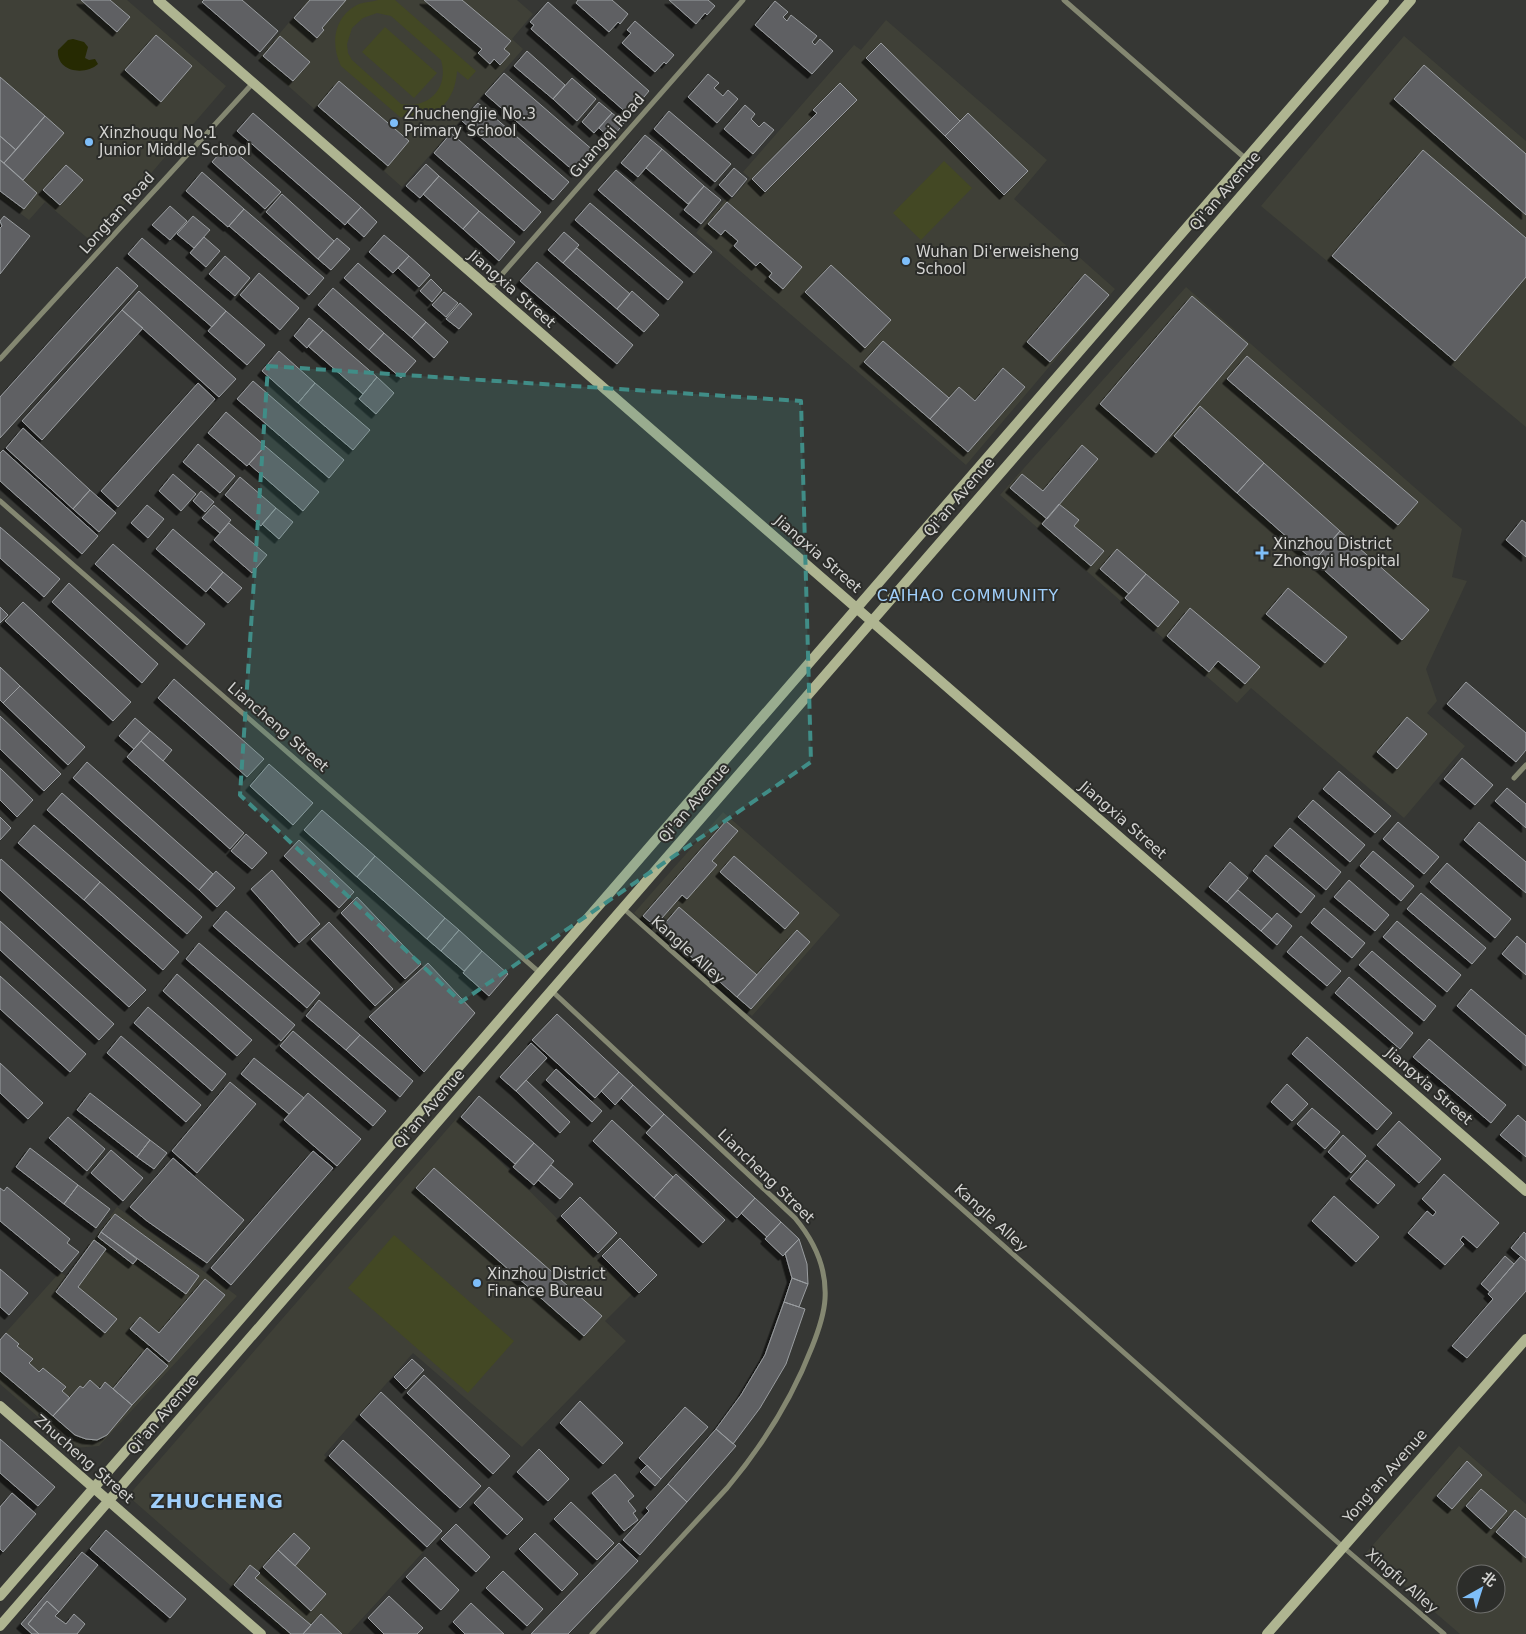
<svg xmlns="http://www.w3.org/2000/svg" width="1526" height="1634" font-family="'DejaVu Sans','Noto Sans SC',sans-serif">
  <style>
    .built { fill: #3f4037; fill-rule: evenodd }
    .green { fill: #434824; fill-rule: evenodd }
    .water { fill: #262a02 }
    .building { fill: #5f6164; stroke: #9a9da0; filter: url(#shadow) }
    .lines { fill: none; stroke-linecap: round; stroke-linejoin: round }
    .street { stroke: #848771; stroke-width: 5 }
    .secondary { stroke: #afb591; stroke-width: 10 }
    .marked { fill: #408d87; fill-opacity: 0.2; stroke: #408d87; stroke-width: 4; stroke-dasharray: 10 6; stroke-linejoin: round }
    .poi-dot { fill: #7ebef9; stroke: #2c2d2a; stroke-width: 2 }
    .labels { text-anchor: middle; dominant-baseline: central; stroke-width: 4; stroke-linejoin: round; paint-order: stroke }
    .poi-label { font-size: 15px; fill: #d3d3d1; stroke: #2c2d2a; text-anchor: start }
    .street-label { font-size: 15px; fill: #d3d3d1; stroke: #2c2d2a }
    .neighbourhood-label { font-size: 16px; letter-spacing: 1px; fill: #a0cffb; stroke: #2c2d2a }
    .district-label { font-size: 20px; font-weight: bold; letter-spacing: 1px; fill: #a0cffb; stroke: #2c2d2a }
  </style>
  <defs>
    <filter id="shadow"><feDropShadow dx="-4.5" dy="4.5" stdDeviation="0" flood-color="#0009"/></filter>
  </defs>
  <rect width="100%" height="100%" fill="#363734"/>
  <path class="built" d="M0,0H127L226,86L92,242L45,202L29,220L0,198Z
    M308,0H517L533,14L512,39L523,49L402,187L258,59Z
    M886,20L1047,160L1014,199L1115,289L966,465L696,233L728,196L732,199L750,178L743,172L854,45L861,50Z
    M1404,36L1526,141V427L1261,206Z
    M1186,287L1462,529L1452,577L1467,581L1426,669L1437,701L1427,713L1465,746L1404,818L1251,688L1237,703L1000,495Z
    M723,812L840,915L752,1016L634,913Z
    M457,1118L632,1294L605,1321L626,1341L522,1447L413,1353L324,1455L424,1551L348,1634H286L128,1496Z
    M117,1207L237,1296L99,1446L74,1448L0,1384V1339L60,1272L66,1276Z
    M1459,1446L1526,1504V1634H1460L1366,1553ZM1466,1574H1496V1604H1466Z"/>
  <path class="green" d="M378,0H395L476,71L468,80L457,71C455,104 433,122 400,117L341,66C330,43 334,16 359,4C365,2 372,2 378,0ZM377,13L391,16L441,60C449,87 430,109 401,104L352,60L348,53L347,44L352,28L363,18Z
    M385,27L437,73L414,98L362,52Z
    M944,161L972,188L921,240L893,213Z
    M394,1235L514,1341L468,1393L348,1288Z"/>
  <path class="water" d="M73,39L84,42L88,47L85,58L89,60L95,59L98,64C85,76 56,72 58,50L68,40Z"/>
  <path class="building" d="M81,0H110L130,17L117,32Z
    M204,0H242L278,31L260,52L202,2Z
    M310,0H346L322,28L324,30L317,38L294,18Z
    M424,0H462L511,41L504,49L510,54L500,65L494,59L490,64L478,53L482,49Z
    M578,0H612L628,14L620,24L618,22L609,32L576,3Z
    M669,0H708L715,6L707,15L705,13L696,24Z
    M775,1L788,12L783,17L787,21L791,15L817,36L812,42L815,45L820,39L833,51L812,74L755,25Z
    M548,2L649,91L629,115L531,29L534,25L530,22Z
    M635,21L674,55L666,64L664,62L655,72L622,43L631,33L627,30Z
    M156,35L192,66L161,102L125,70Z
    M280,36L310,62L293,81L263,56Z
    M881,43L960,121L945,136L866,58Z
    M527,51L565,85L553,99L514,66Z
    M1424,65L1526,154V215L1394,99Z
    M504,73L595,152L576,173L485,94Z
    M708,74L719,83L714,88L723,96L728,90L738,99L717,123L688,97Z
    M0,77L45,116L16,150L0,136Z
    M572,78L596,99L577,121L553,99Z
    M339,81L409,141L388,166L318,106Z
    M840,83L857,100L765,192L752,179L817,113L813,110Z
    M599,102L612,113L594,133L582,122Z
    M478,103L569,182L553,200L462,121Z
    M745,105L755,114L751,119L759,127L764,122L774,130L753,154L724,129Z
    M669,111L731,164L715,182L654,129Z
    M253,113L361,207L345,225L237,131Z
    M612,113L624,123L611,139L599,128Z
    M968,113L1028,171L1004,195L945,136Z
    M45,116L64,133L23,180L4,163Z
    M451,133L541,212L524,231L434,153Z
    M645,135L662,149L638,177L621,163Z
    M0,136L16,150L4,163L0,160Z
    M227,145L281,192L265,209L212,162Z
    M662,149L704,186L688,204L646,168Z
    M1423,150L1526,238V277L1455,361L1332,256Z
    M0,160L37,193L24,209L0,191Z
    M426,164L439,176L420,198L406,186Z
    M66,165L83,180L60,205L43,190Z
    M734,168L747,179L732,197L719,185Z
    M616,170L712,252L694,273L598,190Z
    M202,172L244,209L228,227L186,191Z
    M439,176L479,211L463,229L423,194Z
    M704,186L721,200L701,224L684,210Z
    M282,194L334,241L318,259L266,212Z
    M727,202L802,267L783,289L769,277L772,273L760,262L756,266L734,246L738,241L725,230L721,235L708,224Z
    M590,203L683,282L668,300L575,220Z
    M170,206L187,221L170,240L152,225Z
    M361,207L377,222L364,237L347,222Z
    M244,209L324,278L309,295L229,226Z
    M479,211L515,242L499,261L463,229Z
    M4,216L30,236L0,274V228L2,226L0,221Z
    M193,216L210,230L194,248L177,234Z
    M564,232L579,245L563,263L548,250Z
    M384,235L409,256L393,273L369,252Z
    M204,237L220,251L206,267L190,253Z
    M142,238L226,311L212,327L128,254Z
    M337,238L350,249L331,270L318,259Z
    M577,248L630,294L617,309L563,263Z
    M225,256L250,278L235,296L209,274Z
    M409,256L430,275L419,287L398,268Z
    M537,262L633,345L617,364L520,281Z
    M358,263L426,322L412,338L344,278Z
    M831,265L891,320L865,348L805,292Z
    M117,267L138,286L0,438V397Z
    M259,273L299,308L280,330L240,295Z
    M1085,274L1109,295L1050,362L1027,342Z
    M431,279L442,290L432,302L420,291Z
    M333,288L384,333L369,350L318,305Z
    M139,291L236,379L219,397L122,310Z
    M632,291L659,315L644,332L617,309Z
    M444,292L458,303L446,317L432,305Z
    M1192,296L1248,344L1156,453L1100,404Z
    M460,303L472,314L459,329L446,319Z
    M122,310L143,328L42,440L22,421Z
    M226,311L265,345L247,365L208,331Z
    M309,318L323,330L307,348L294,336Z
    M426,322L448,342L434,358L412,338Z
    M323,330L377,377L363,394L308,346Z
    M384,333L416,361L401,378L369,350Z
    M883,341L949,398L930,419L864,362Z
    M279,351L315,383L298,403L262,371Z
    M1247,356L1418,502L1398,525L1227,379Z
    M1003,368L1025,387L968,452L930,419L959,387L975,401Z
    M377,377L394,393L376,414L359,399Z
    M253,381L344,460L329,478L237,399Z
    M198,383L215,399L118,507L101,491Z
    M315,383L370,430L353,450L298,403Z
    M1200,406L1264,463L1237,493L1174,436Z
    M226,412L265,446L247,466L208,433Z
    M23,428L90,490L73,509L6,448Z
    M198,444L235,476L220,493L183,462Z
    M1082,445L1098,459L1047,519L1010,488L1022,474L1043,491Z
    M265,446L319,492L303,511L249,464Z
    M3,450L98,536L82,554L0,481V453Z
    M1264,463L1340,531L1314,561L1237,493Z
    M173,474L196,494L181,511L159,491Z
    M240,477L276,508L261,526L225,495Z
    M90,490L116,513L99,532L73,509Z
    M201,491L214,502L205,512L193,501Z
    M1059,504L1079,520L1074,526L1104,551L1091,566L1042,524Z
    M147,505L164,519L148,538L131,523Z
    M214,505L231,520L220,533L202,518Z
    M276,508L293,522L279,539L262,524Z
    M1522,520L1526,523V557L1506,540Z
    M229,523L267,555L252,573L214,540Z
    M0,527L60,579L44,597L0,558Z
    M173,529L223,572L206,592L156,549Z
    M1340,531L1429,610L1402,640L1314,561Z
    M113,544L205,624L187,645L95,564Z
    M1117,549L1146,574L1129,594L1100,569Z
    M223,572L242,588L228,603L210,587Z
    M1146,574L1179,602L1158,627L1125,598Z
    M69,583L158,664L142,683L52,602Z
    M1288,588L1347,637L1325,663L1266,614Z
    M23,602L131,702L113,721L5,621Z
    M0,607L8,615L0,623Z
    M1190,608L1260,667L1245,684L1218,661L1209,672L1167,636Z
    M0,667L20,686L3,703L0,700Z
    M174,679L264,759L247,777L158,698Z
    M1466,682L1526,733V750L1516,762L1447,704Z
    M20,686L85,747L68,765L3,703Z
    M0,716L61,774L44,791L0,749Z
    M1407,717L1427,734L1397,769L1377,752Z
    M135,718L150,731L134,749L119,736Z
    M150,731L172,750L163,761L141,741Z
    M141,741L244,833L230,849L127,757Z
    M1462,758L1493,785L1475,805L1444,779Z
    M87,762L213,874L199,890L73,778Z
    M269,764L313,803L293,825L250,786Z
    M0,768L33,800L17,817L0,800Z
    M1339,771L1391,816L1375,833L1323,789Z
    M1507,788L1526,804V828L1495,801Z
    M62,793L202,917L187,934L47,810Z
    M1313,800L1365,845L1350,862L1298,817Z
    M322,810L375,856L357,877L304,830Z
    M0,817L11,828L0,840Z
    M726,821L738,831L712,861L717,865L687,899L682,895L655,926L643,916Z
    M1398,822L1439,857L1424,874L1383,839Z
    M1479,822L1526,862V893L1464,840Z
    M34,825L100,882L84,900L18,843Z
    M1290,828L1341,872L1326,890L1274,846Z
    M246,834L267,853L252,869L231,851Z
    M299,840L354,892L339,908L284,856Z
    M1373,851L1414,886L1401,901L1360,866Z
    M1266,855L1315,896L1301,913L1253,871Z
    M375,856L445,918L427,939L357,877Z
    M734,856L799,913L785,929L720,872Z
    M1,859L146,990L129,1007L0,890V861Z
    M1230,862L1248,878L1227,902L1209,887Z
    M1447,863L1511,919L1495,938L1430,882Z
    M272,870L320,924L299,943L251,889Z
    M216,871L235,888L217,907L199,890Z
    M1349,880L1389,915L1375,931L1334,897Z
    M100,882L179,952L163,970L84,900Z
    M1238,890L1272,919L1261,931L1227,902Z
    M1421,893L1486,948L1472,964L1407,909Z
    M357,897L421,964L405,979L341,913Z
    M679,907L757,975L737,997L660,929Z
    M1324,908L1365,943L1352,958L1311,923Z
    M226,911L320,993L307,1008L213,926Z
    M1277,913L1292,926L1277,945L1261,931Z
    M445,918L459,930L441,951L427,939Z
    M0,921L114,1024L99,1040L0,950Z
    M1397,921L1461,975L1447,992L1383,937Z
    M329,922L393,989L375,1006L311,939Z
    M459,930L482,951L464,971L441,951Z
    M797,930L810,942L751,1009L737,997Z
    M1301,936L1341,971L1327,986L1287,952Z
    M1517,936L1526,944V975L1502,954Z
    M199,943L295,1025L281,1041L186,959Z
    M482,951L508,974L489,996L463,973Z
    M1372,951L1436,1006L1424,1021L1359,965Z
    M428,963L475,1013L424,1072L369,1017Z
    M177,974L252,1040L237,1056L163,991Z
    M0,976L86,1054L70,1072L0,1009Z
    M1349,977L1413,1033L1400,1049L1335,993Z
    M1471,989L1526,1036V1066L1457,1006Z
    M319,1000L360,1035L346,1050L306,1016Z
    M148,1007L226,1074L212,1091L134,1023Z
    M557,1014L619,1072L595,1098L532,1040Z
    M293,1031L386,1111L373,1126L280,1046Z
    M360,1035L413,1081L400,1097L346,1050Z
    M121,1036L201,1105L186,1122L107,1053Z
    M1307,1037L1392,1113L1377,1130L1292,1054Z
    M1429,1039L1506,1105L1491,1123L1413,1057Z
    M531,1043L547,1058L516,1091L500,1077Z
    M254,1058L304,1098L289,1114L241,1074Z
    M0,1063L43,1103L28,1119L0,1093Z
    M556,1069L602,1111L592,1122L546,1080Z
    M619,1072L633,1085L615,1105L601,1091Z
    M526,1080L570,1122L560,1133L516,1091Z
    M230,1082L256,1104L197,1173L172,1151Z
    M1287,1084L1308,1104L1292,1121L1271,1102Z
    M633,1085L664,1114L652,1127L621,1098Z
    M90,1093L150,1140L137,1157L77,1110Z
    M308,1093L361,1139L337,1166L284,1120Z
    M479,1096L534,1143L515,1164L461,1117Z
    M1312,1108L1340,1132L1325,1149L1297,1124Z
    M664,1114L755,1198L737,1218L646,1133Z
    M1518,1115L1526,1122V1157L1500,1135Z
    M68,1117L105,1149L87,1171L49,1138Z
    M612,1120L673,1177L654,1198L593,1141Z
    M1399,1121L1441,1159L1419,1183L1377,1145Z
    M1343,1135L1366,1156L1351,1173L1328,1152Z
    M150,1140L167,1153L154,1169L137,1157Z
    M534,1143L554,1161L534,1185L513,1167Z
    M30,1148L78,1185L64,1204L16,1167Z
    M111,1150L143,1178L123,1201L91,1173Z
    M313,1151L333,1168L231,1285L211,1268Z
    M173,1158L244,1220L207,1263L147,1221L130,1207Z
    M1367,1160L1395,1185L1378,1204L1350,1179Z
    M551,1165L573,1184L560,1199L538,1180Z
    M434,1168L602,1316L584,1336L416,1188Z
    M676,1174L725,1220L703,1243L654,1198Z
    M1444,1174L1499,1223L1477,1248L1463,1236L1460,1240L1464,1244L1445,1265L1408,1233L1427,1211L1433,1216L1436,1212L1422,1199Z
    M78,1185L110,1209L96,1228L64,1204Z
    M7,1187L70,1239L67,1243L79,1252L62,1272L0,1221V1188L4,1191Z
    M1334,1196L1379,1237L1356,1262L1312,1221Z
    M580,1197L617,1233L598,1253L561,1216Z
    M755,1198L781,1222L767,1237L741,1213Z
    M115,1214L199,1276L186,1294L101,1232Z
    M781,1222L799,1239L783,1256L765,1239Z
    M101,1232L137,1259L133,1264L98,1237Z
    M1524,1232L1526,1234V1261L1511,1248Z
    M620,1238L657,1275L639,1293L602,1256Z
    M799,1239L807,1264L808,1284L792,1278L785,1253Z
    M94,1240L106,1249L78,1287L117,1319L105,1333L56,1292Z
    M1505,1256L1514,1264L1490,1292L1481,1284Z
    M1521,1256L1526,1261V1291L1467,1358L1452,1346L1493,1299L1488,1294Z
    M0,1269L28,1293L9,1315L0,1307Z
    M792,1278L808,1284L799,1307L784,1302Z
    M205,1279L225,1295L169,1362L130,1329L140,1317L159,1333Z
    M784,1302L805,1309L786,1364L760,1408L733,1444L716,1429L741,1395L765,1355Z
    M6,1333L19,1344L17,1346L33,1359L29,1363L39,1372L43,1368L66,1387L62,1391L70,1398L53,1416L0,1371V1340Z
    M147,1348L168,1366L132,1405L113,1389Z
    M412,1359L424,1370L406,1389L394,1377Z
    M424,1375L510,1456L493,1474L407,1393Z
    M90,1380L100,1389L105,1382L132,1405L107,1435L97,1440L86,1439L75,1435L53,1416L80,1386L83,1388Z
    M381,1392L481,1486L460,1508L360,1415Z
    M580,1401L623,1443L603,1464L560,1423Z
    M685,1407L708,1427L661,1479L639,1458Z
    M716,1429L736,1446L687,1502L668,1484Z
    M0,1439L55,1487L38,1506L0,1473Z
    M343,1440L442,1531L427,1547L329,1456Z
    M539,1449L569,1479L548,1501L517,1472Z
    M1467,1461L1482,1475L1452,1509L1437,1496Z
    M647,1465L661,1479L655,1486L640,1472Z
    M615,1474L634,1496L628,1501L636,1511L633,1513L638,1520L624,1531L592,1493Z
    M668,1484L687,1502L640,1555L623,1540L649,1511L646,1508Z
    M489,1487L523,1519L507,1535L474,1503Z
    M1481,1489L1507,1511L1491,1529L1466,1506Z
    M12,1493L36,1514L3,1552L0,1549V1507Z
    M571,1502L614,1543L597,1560L554,1519Z
    M1515,1510L1526,1519V1558L1496,1532Z
    M456,1524L490,1557L476,1572L441,1539Z
    M106,1530L186,1599L170,1618L90,1549Z
    M294,1533L310,1548L295,1566L278,1550Z
    M535,1533L578,1574L562,1591L519,1549Z
    M619,1543L638,1561L568,1634H531Z
    M278,1550L326,1594L311,1611L263,1567Z
    M82,1552L98,1565L59,1612L47,1601L28,1624L39,1634H32L21,1624Z
    M425,1557L459,1590L441,1610L406,1577Z
    M250,1565L260,1573L255,1578L311,1625L303,1634H291L234,1585Z
    M503,1571L543,1609L527,1626L486,1588Z
    M389,1596L423,1628L417,1634H384L368,1618Z
    M47,1601L59,1612L55,1616L66,1624L74,1614L85,1624L77,1634H39L28,1624Z
    M471,1603L504,1634H465L453,1622Z
    M321,1614L342,1634H303Z"/>
  <g class="lines">
    <path class="street" d="M1064,0L1246,159
      M489,289L743,0
      M0,359L253,83
      M0,501L540,973
      M1514,778L1526,765
      M623,908L1343,1547L1444,1634
      M552,991L795,1218C815,1242 827,1268 825,1299C824,1316 818,1332 812,1347C792,1399 763,1445 727,1488L592,1634"/>
    <path class="secondary" d="M158,0L1526,1191
      M0,1406L261,1634
      M0,1596L1384,0
      M0,1626L1411,0
      M1267,1634L1526,1339"/>
  </g>
  <path class="marked" d="M268,366L801,401L811,762L461,1002L240,795Z"/>
  <g class="poi-dot">
    <circle cx="394" cy="123" r="5"/>
    <circle cx="89" cy="142" r="5"/>
    <circle cx="906" cy="261" r="5"/>
    <path d="M1259.5 545.5h5v5h5v5h-5v5h-5v-5h-5v-5h5z"/>
    <circle cx="477" cy="1283" r="5"/>
  </g>
  <g class="labels">
    <g class="poi-label">
      <text x="404" y="114">Zhuchengjie No.3<tspan x="404" dy="17">Primary School</tspan></text>
      <text x="99" y="133">Xinzhouqu No.1<tspan x="99" dy="17">Junior Middle School</tspan></text>
      <text x="916" y="252">Wuhan Di'erweisheng<tspan x="916" dy="17">School</tspan></text>
      <text x="1273" y="544">Xinzhou District<tspan x="1273" dy="17">Zhongyi Hospital</tspan></text>
      <text x="487" y="1274">Xinzhou District<tspan x="487" dy="17">Finance Bureau</tspan></text>
    </g>
    <g class="street-label">
      <text transform="translate(607 136) rotate(-49)">Guangqi Road</text>
      <text transform="translate(1225 191) rotate(-49)">Qi'an Avenue</text>
      <text transform="translate(117 213) rotate(-48)">Longtan Road</text>
      <text transform="translate(512 289) rotate(41)">Jiangxia Street</text>
      <text transform="translate(959 497) rotate(-49)">Qi'an Avenue</text>
      <text transform="translate(818 554) rotate(41)">Jiangxia Street</text>
      <text transform="translate(278 727) rotate(41)">Liancheng Street</text>
      <text transform="translate(694 803) rotate(-49)">Qi'an Avenue</text>
      <text transform="translate(1123 820) rotate(41)">Jiangxia Street</text>
      <text transform="translate(688 950) rotate(42)">Kangle Alley</text>
      <text transform="translate(1429 1086) rotate(41)">Jiangxia Street</text>
      <text transform="translate(429 1109) rotate(-49)">Qi'an Avenue</text>
      <text transform="translate(766 1176) rotate(44)">Liancheng Street</text>
      <text transform="translate(991 1218) rotate(42)">Kangle Alley</text>
      <text transform="translate(163 1415) rotate(-49)">Qi'an Avenue</text>
      <text transform="translate(84 1459) rotate(41)">Zhucheng Street</text>
      <text transform="translate(1385 1476) rotate(-49)">Yong'an Avenue</text>
      <text transform="translate(1402 1581) rotate(41)">Xingfu Alley</text>
    </g>
    <g class="neighbourhood-label">
      <text x="968" y="595">CAIHAO COMMUNITY</text>
    </g>
    <g class="district-label">
      <text x="217" y="1501">ZHUCHENG</text>
    </g>
  </g>
  <g transform="translate(1481 1589) rotate(39)"><circle r="24" fill="#2c2d2a" stroke="#6f6f6d"/>
  <path d="M0-4L9 19L0 12L-9 19Z" fill="#7ebef9"/>
  <text y="-8" font-size="14" font-weight="bold" text-anchor="middle" fill="#d3d3d1">北</text>
  </g>
</svg>
